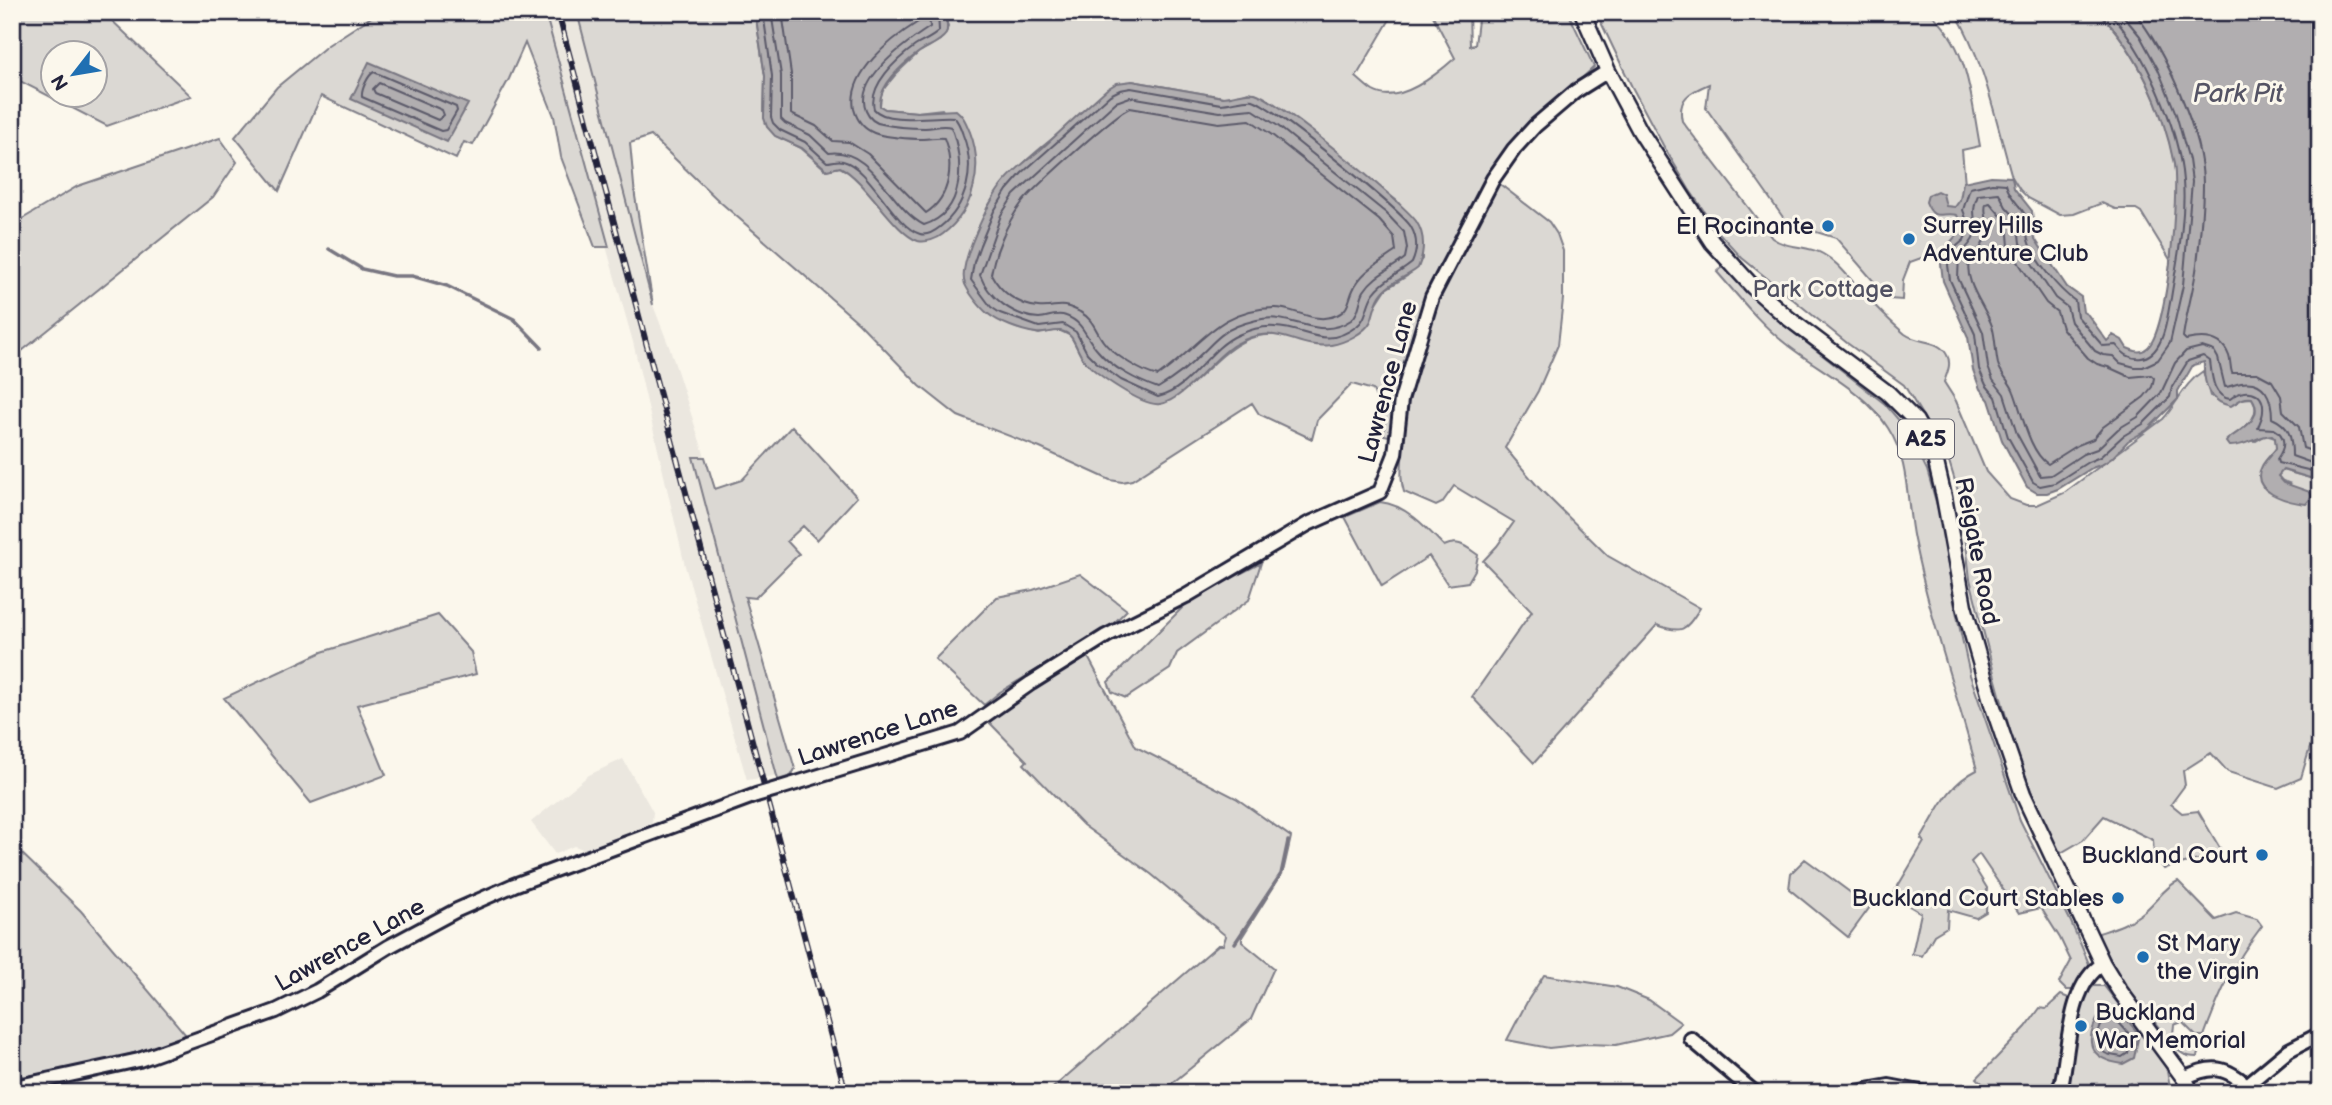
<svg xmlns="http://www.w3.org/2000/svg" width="2332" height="1105" font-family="'Balsamiq Sans',sans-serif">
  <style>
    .built { fill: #ebe7df }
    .green { fill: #dbd8d3; stroke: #7e7d87; stroke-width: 2; fill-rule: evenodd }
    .water { fill: #b1aeb0; stroke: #787681; stroke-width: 2 }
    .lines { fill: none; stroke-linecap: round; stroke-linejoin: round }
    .shore { stroke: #5b5a6a; stroke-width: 2 }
    .stream { stroke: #787681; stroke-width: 3.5 }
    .minor-casing { stroke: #22223b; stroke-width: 18 }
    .major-casing { stroke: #22223b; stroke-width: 19 }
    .minor { stroke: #fbf7ec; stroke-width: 12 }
    .major { stroke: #fbf7ec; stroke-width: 14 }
    .rail-casing { stroke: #22223b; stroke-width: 6 }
    .rail { stroke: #fbf7ec; stroke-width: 3.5; stroke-dasharray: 10; stroke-linecap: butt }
    .minor-bridge-casing { stroke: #22223b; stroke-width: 18; stroke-linecap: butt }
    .minor-bridge { stroke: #fbf7ec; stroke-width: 12 }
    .poi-dot { fill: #1f6fb2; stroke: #fbf7ec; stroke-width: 2.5 }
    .labels { text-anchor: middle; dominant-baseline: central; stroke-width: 6; stroke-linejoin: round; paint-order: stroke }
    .shield { fill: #fbf7ec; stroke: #636270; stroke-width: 2 }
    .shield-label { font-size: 23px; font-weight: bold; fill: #22223b }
    .poi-label { font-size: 24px; fill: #22223b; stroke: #fbf7ec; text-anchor: start }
    .park-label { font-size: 24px; fill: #505061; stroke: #fbf7ec }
    .street-label { font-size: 24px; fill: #22223b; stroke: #fbf7ec }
    .water-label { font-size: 26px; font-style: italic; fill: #545364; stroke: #fbf7ec }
  </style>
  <rect width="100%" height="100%" fill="#fbf7ec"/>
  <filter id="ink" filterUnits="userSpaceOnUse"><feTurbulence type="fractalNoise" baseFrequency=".0143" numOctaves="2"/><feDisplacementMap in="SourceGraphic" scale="14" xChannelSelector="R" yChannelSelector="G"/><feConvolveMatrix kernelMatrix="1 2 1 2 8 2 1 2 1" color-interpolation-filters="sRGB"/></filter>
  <g filter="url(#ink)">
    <path class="built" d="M540,12H605L630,143L635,196L653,305L670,349L705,457L745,597L787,774L747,780L685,566L633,342Z
      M623,759L653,812L652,823L589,851L574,846L555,854L531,822L589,775Z"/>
    <path class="green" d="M12,12H103L191,96L107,126L12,77ZM52,52H94V94H52Z
      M379,12H545L609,247H595L561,157L554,116L525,43L509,79L473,145L464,142L456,159L321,96L279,191L235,137L277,87L328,45Z
      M577,12H755L765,76L764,118L776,136L801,148L826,170L840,167L853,175L971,197L976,164L942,109L917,112L885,109L880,106L881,92L896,74L919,52L940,40L948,27L944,12H1235L1256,15L1272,12H1391L1389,21L1356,77C1361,81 1367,87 1373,91C1399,106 1437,74 1455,58L1431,12H1469L1470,46L1475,45L1479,12H1568L1594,67L1565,94L1496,181L1549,222L1557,234L1563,251V299L1558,345L1538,391L1505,448L1539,488L1608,556L1700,608C1686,629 1684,635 1657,625L1534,763L1472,697L1532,611L1483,561L1497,546L1514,522L1454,486L1442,503L1436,506L1404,492C1397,471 1407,450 1400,429L1394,437L1384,435L1385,421L1373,390L1352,384L1317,420L1312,439L1259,414L1252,403L1132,480L1122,482L1110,480L1040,448L958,416L920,386L859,323L719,201L651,136L630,143L635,196L653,305ZM1132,81L1223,97H1235L1248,92L1257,94L1287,113L1397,201L1422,236V259L1407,276L1386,289L1375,306L1288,337C1243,326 1221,358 1191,385L1117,386L1092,368L1082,358L1071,336L1059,330L1039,334L1014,327L987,313L965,284L987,208C1017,156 1084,117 1132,81Z
      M1596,12H1929C1969,45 1971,99 1980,146L1962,150L1969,229L1957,245L1910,262L1903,280L1902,300L1889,299L1836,238L1787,223L1706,108L1709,84C1690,92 1677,98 1682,121L1772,238C1787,249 1807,245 1823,254C1836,261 1845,273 1855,284C1870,301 1887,319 1905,334C1919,344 1939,339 1947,355C1952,364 1947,373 1944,382L1956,401L1986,472L2010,499L2026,505H2037L2064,493L2163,419C2178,403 2184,383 2203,371L2210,396L2236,403L2240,399L2252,398C2264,418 2242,429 2228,439L2256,441L2266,435L2275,438L2277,448C2264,463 2257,467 2263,487L2291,484L2280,480L2278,476L2282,470L2310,478L2320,484V744H2311L2301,778L2278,788L2228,772L2211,753L2183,771L2185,785L2171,804L2182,813L2198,811L2221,850C2205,862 2183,861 2164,869L2154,855L2153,840L2104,816L2083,840L2059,854L2034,799L2012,738L1994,673L1970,579L1961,501L1948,458L1904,385L1847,343L1742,258L1719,233L1689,189L1663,145L1632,87Z
      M1955,12H2098C2139,52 2171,123 2176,180C2179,206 2173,235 2171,261L2141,212L2136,209H2115L2102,203L2074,214L2060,215L2028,198L2020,190L2012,177C1996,122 1985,61 1955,12Z
      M220,138L237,162L213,197L12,359V225L78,186Z
      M1724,266L1745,290L1794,333L1885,404L1907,430L1927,470L1940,516L1954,602L1970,675L2020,820L2071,922L2090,966L2074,990H2066L2059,983L2071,961L2060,938L2041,908L2019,913L1979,854L1971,862L1987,888L1986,912L1976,918L1948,910L1947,927L1934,935L1922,956L1912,954L1921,913L1892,896L1924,842L1921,839C1938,811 1947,785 1977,770C1957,694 1930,618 1914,540C1906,502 1910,462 1888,428C1865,391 1820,371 1786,344C1760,324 1739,297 1717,272Z
      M792,426L857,497L817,540L803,526L787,541L799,554L755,598L745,597L795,769L791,776L778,780L693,457H705L715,489L742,480Z
      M1380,502C1405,504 1427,528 1444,546C1459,539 1466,547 1478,555L1475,570L1468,582L1448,585L1429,556L1382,586L1345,517Z
      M1261,563L1249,600L1177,653L1170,669L1126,698L1112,692L1108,682L1191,599Z
      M1080,574L1127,610L1114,623L1000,692L984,705L935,659L997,597L1033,590Z
      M438,615L471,652L476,674L357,705L386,775L311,803L224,698L322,652Z
      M1088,657L1136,747L1236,798L1291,837L1283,872L1242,937V942L1274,968L1251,1019L1160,1093H1047L1218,945H1223L1226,936L1151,874L1083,825L1024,764L1027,761L989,722L1036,687Z
      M12,844L81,911L186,1035C133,1057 79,1067 23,1077L12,1065Z
      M1805,859L1870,907L1848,937L1789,889L1791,873Z
      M2178,881L2216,920L2236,913L2257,919L2262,926C2233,964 2220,992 2204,1036H2196L2182,1022L2174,1025L2173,1034L2200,1045L2197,1057C2185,1057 2180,1053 2172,1044L2124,984L2098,937L2099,933C2114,928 2128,924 2141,914C2155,904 2163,888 2178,881Z
      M1544,975L1617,987L1649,1000L1681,1023L1669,1033L1616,1045L1586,1044L1549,1048L1507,1040L1528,1000Z
      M2094,986H2104L2166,1064L2171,1093H2136L2131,1083L2113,1092L2110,1089L2105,1093H2063C2072,1066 2073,1000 2094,986Z
      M2061,995L2071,999L2062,1055L2052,1093H1975L1983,1084L1977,1078L2026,1027L2040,1008L2046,1009Z"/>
    <path class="water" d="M755,12H944C946,19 949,27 946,34C940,43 926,47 918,53C903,64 878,86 880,106L885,109L917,112L956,110C964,116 966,123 970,132C984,168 974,210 943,234C937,239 926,243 918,241C894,233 867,181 840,167L827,170L802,148L775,136L767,127L764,118L765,76Z
      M2098,12H2320V484L2310,478L2283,470L2278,476L2284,483L2310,492L2312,497L2306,504C2288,502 2248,492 2262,466C2265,460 2272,454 2276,448L2275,438L2272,435C2257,436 2245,447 2229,446L2226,442L2228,439C2242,429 2265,418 2252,398C2242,397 2239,401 2231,406C2208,402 2203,383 2204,362L2193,365L2178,391V399L2147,430L2128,441L2112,458L2103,464L2092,468L2058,489L2047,493H2037L2027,487L2002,440L1989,400L1980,389L1973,370L1968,337L1943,281L1941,264L1944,250L1960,231V222L1957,215C1941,211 1934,223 1926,202L1928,195L1937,191L1943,194L1946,206L1955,207L1960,200L1963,182L1991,176L2012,177L2014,188L2032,211L2035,239L2067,287L2081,297L2083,312L2088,315L2107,341L2113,335L2122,340L2127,348C2134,351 2141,354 2147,348C2168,332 2179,192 2174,164C2163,109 2138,51 2098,12Z
      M369,62L468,104L447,142L351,99Z
      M1132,81L1223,97C1233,97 1245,91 1255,93C1278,100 1400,200 1416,221C1426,236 1424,253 1418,268C1407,277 1392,281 1383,292C1375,301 1375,310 1371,321C1365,333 1344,343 1331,345C1294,350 1277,319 1234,345C1213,357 1185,400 1160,404C1143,407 1094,373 1084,360C1078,353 1076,343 1071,337C1061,325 1048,335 1036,333C1021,331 999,323 987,313C980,307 968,292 965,284C957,265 989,202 1001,186C1012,172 1026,161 1040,150C1062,130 1084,109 1107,89L1117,83Z
      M2116,1007L2139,1034L2134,1058L2123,1064C2087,1059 2083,1040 2102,1011Z"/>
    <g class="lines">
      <path class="shore" d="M763,12L772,76L771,117L773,123L780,130L805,142L827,162C832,162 838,159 843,161C871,168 893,226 920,234C927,236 935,231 940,227C967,206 976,168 963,135C961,129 959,122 954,117C935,115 887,125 874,109C868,85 897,59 915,46C923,41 932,38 939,31L938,12
        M771,12L781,75V119L785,123L810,135L829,153C873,147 890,208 924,225C966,212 964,159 951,127C942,124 934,128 925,128C911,128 895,127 882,124C875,123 869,118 866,111C853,79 907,42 930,27L929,12
        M782,12L791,74V114L816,126L833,141L849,142L868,154L926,213C951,197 954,164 944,138C937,137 930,139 923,139C912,139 883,137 874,133C864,129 857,120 854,109C847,73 891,39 918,22V12
        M2108,12C2145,48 2179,129 2183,181C2186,220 2177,260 2171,298C2168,311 2167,327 2161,340C2151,363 2130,364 2116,345L2103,346L2077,316L2075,301C2059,290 2033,259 2028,240C2026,232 2028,224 2026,217C2023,207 2009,199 2006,184L1992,183L1970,188L1963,210L1967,221V233L1964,240L1950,252L1948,265L1950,280L1975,334L1979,369L1986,385L1996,397L2008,437L2033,482L2040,486L2055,483L2088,462L2100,457L2123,436L2143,424L2170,397L2172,387L2188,361L2203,356L2210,361C2212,375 2212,396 2230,399C2243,387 2265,389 2263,411C2263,417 2259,423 2258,428L2274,429C2287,436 2285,448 2277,459L2278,463L2312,471L2320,476
        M2120,12L2140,36L2158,69L2176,114L2189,160L2192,182L2183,285L2170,343L2158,360L2143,367H2135L2120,363L2113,356L2103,355L2095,351L2071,322L2067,307L2055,298L2029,259L2020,243L2017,219L2006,207L1999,193L1978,195C1965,223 1991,227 1959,255L1958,278L1983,332L1988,367L1993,380L2004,394L2017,434L2040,476L2051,475L2083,454L2097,449L2118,429L2138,417L2161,393L2175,363L2186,351L2202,347L2214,351L2218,358L2225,387C2230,387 2235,384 2241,383C2265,379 2272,398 2272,418C2290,426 2292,437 2292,456L2320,466
        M2134,12C2165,50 2203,134 2203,184C2203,210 2200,238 2197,264C2194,289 2186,313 2183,337L2186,340C2203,336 2222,336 2229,356C2231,362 2230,367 2232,373H2257L2272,381L2281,396L2283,411L2299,427L2303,448L2320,454
        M374,72L456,107L457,111L446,130L441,131L362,97C361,90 368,75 374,72Z
        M379,83L442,110L444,115L438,120L375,93L373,89Z
        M1131,88L1221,104C1230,104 1246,98 1253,100C1272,106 1401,210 1411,227C1418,239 1417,252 1412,263C1399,274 1384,279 1374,293C1366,303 1368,318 1357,326C1324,351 1307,328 1275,327C1263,326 1249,330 1238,335C1208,348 1191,389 1158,397L1121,380L1096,362L1087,353L1076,332L1063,324L1039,327L1000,313L991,307L971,280L974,262L980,245L994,211L1007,190L1022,173L1110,95L1120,90Z
        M1130,97L1220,112L1252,109L1278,126L1386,213L1404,232L1407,248L1405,258C1391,270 1375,274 1364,291C1359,300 1360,313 1351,320C1326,337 1305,323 1279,319C1266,316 1250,321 1237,326C1221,332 1212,344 1200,355C1188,368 1173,379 1158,388C1138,381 1112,368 1098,351C1085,338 1085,323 1066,316C1056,312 1048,318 1039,318C1014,317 988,297 980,275L1001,215L1014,195L1116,102Z
        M1130,108L1219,123L1250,120L1272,135L1379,220L1394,237L1396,251C1380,263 1362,270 1353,290C1348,301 1349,310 1337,315C1315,325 1296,308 1275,308C1218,308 1200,347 1158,376C1143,373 1112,354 1103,341C1095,330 1093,319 1080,312C1059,300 1057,309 1038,307C1017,305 1000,291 991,274C995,251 1007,223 1021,204C1030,191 1118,111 1130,108Z
        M1990,203L2007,223L2009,246L2020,265L2046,303L2057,312L2062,328L2088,358L2097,364L2108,367L2130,377L2151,375L2154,378L2152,387L2144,397L2103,427L2093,439L2078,445L2048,464C2029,452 2022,412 2014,392C2010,381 2001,375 1998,364C1995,351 1996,338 1992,326C1985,306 1964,283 1969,261C1982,250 1988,238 1987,221C1986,214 1984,211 1986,204Z
        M2112,1015L2131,1036L2128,1053L2122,1057C2117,1056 2110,1056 2105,1053C2091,1044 2099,1020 2112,1015Z"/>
      <path class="stream" d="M329,249L362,269L393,276H412L447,286L514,319L542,348
        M1235,943L1281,874L1288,841"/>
      <g class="minor-casing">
        <path id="minor" d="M780,788L960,733L1031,683L1106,636L1186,596L1308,524L1380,492L1395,454L1401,400L1432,297L1493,179L1514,149L1535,126L1576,91L1608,71
          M1691,1039L1755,1093
          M2184,1078C2219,1061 2228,1070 2257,1093
          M2247,1085L2289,1050L2320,1034
          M19,1086L139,1060L276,1011L317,991L388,947L457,910L514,885L756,795
          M1850,1093L1889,1086L1926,1093
          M2057,1093L2062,1082C2069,1046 2069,984 2103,964"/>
      </g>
      <g class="major-casing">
        <path id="major" d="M1582,12L1608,71L1640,131L1712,242L1753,287L1788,318L1888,393L1916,421L1934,454L1944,497L1964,606L1992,704L2023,794L2103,964L2119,990L2184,1078L2192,1093"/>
      </g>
      <use href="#minor" class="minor"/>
      <use href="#major" class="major"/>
      <g class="rail-casing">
        <path id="rail" d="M558,12L846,1093"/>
      </g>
      <use href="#rail" class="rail"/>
      <g class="minor-bridge-casing">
        <path id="minor-bridge" d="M756,795L780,788"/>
      </g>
      <use href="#minor-bridge" class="minor-bridge"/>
    </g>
  </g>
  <g class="poi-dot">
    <circle cx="1828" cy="226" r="7"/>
    <circle cx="1909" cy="239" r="7"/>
    <circle cx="2262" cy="855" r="7"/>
    <circle cx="2118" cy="898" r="7"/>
    <circle cx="2143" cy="957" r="7"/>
    <circle cx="2081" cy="1026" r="7"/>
  </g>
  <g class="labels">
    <rect class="shield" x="1898" y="419.5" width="56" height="39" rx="5"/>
    <g class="shield-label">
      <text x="1926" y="439">A25</text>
    </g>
    <g class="poi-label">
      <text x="1923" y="225">Surrey Hills<tspan x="1923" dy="28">Adventure Club</tspan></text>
      <text x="1814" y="226" text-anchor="end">El Rocinante</text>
      <text x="2248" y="855" text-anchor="end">Buckland Court</text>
      <text x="2104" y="898" text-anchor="end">Buckland Court Stables</text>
      <text x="2157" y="943">St Mary<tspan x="2157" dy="28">the Virgin</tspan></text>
      <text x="2095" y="1012">Buckland<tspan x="2095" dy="28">War Memorial</tspan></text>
    </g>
    <g class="park-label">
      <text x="1823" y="289">Park Cottage</text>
    </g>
    <g class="street-label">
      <text transform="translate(1388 382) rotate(-75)">Lawrence Lane</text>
      <text transform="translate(1977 551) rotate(79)">Reigate Road</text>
      <text transform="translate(878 733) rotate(-18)">Lawrence Lane</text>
      <text transform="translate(350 945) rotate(-29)">Lawrence Lane</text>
    </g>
    <g class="water-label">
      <text x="2238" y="94">Park Pit</text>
    </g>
  </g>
  <rect width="2332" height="1105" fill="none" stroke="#fbf7ec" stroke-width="42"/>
  <rect x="21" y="21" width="2290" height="1063" fill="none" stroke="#22223b" stroke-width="2.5" filter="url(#ink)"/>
  <g transform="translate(74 74) rotate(239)"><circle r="33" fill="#fbf7ec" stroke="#a4a2a5" stroke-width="2"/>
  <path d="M0-5L12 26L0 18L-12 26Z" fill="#1f6fb2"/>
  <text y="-10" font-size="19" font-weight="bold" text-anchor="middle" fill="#22223b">N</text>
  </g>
</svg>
